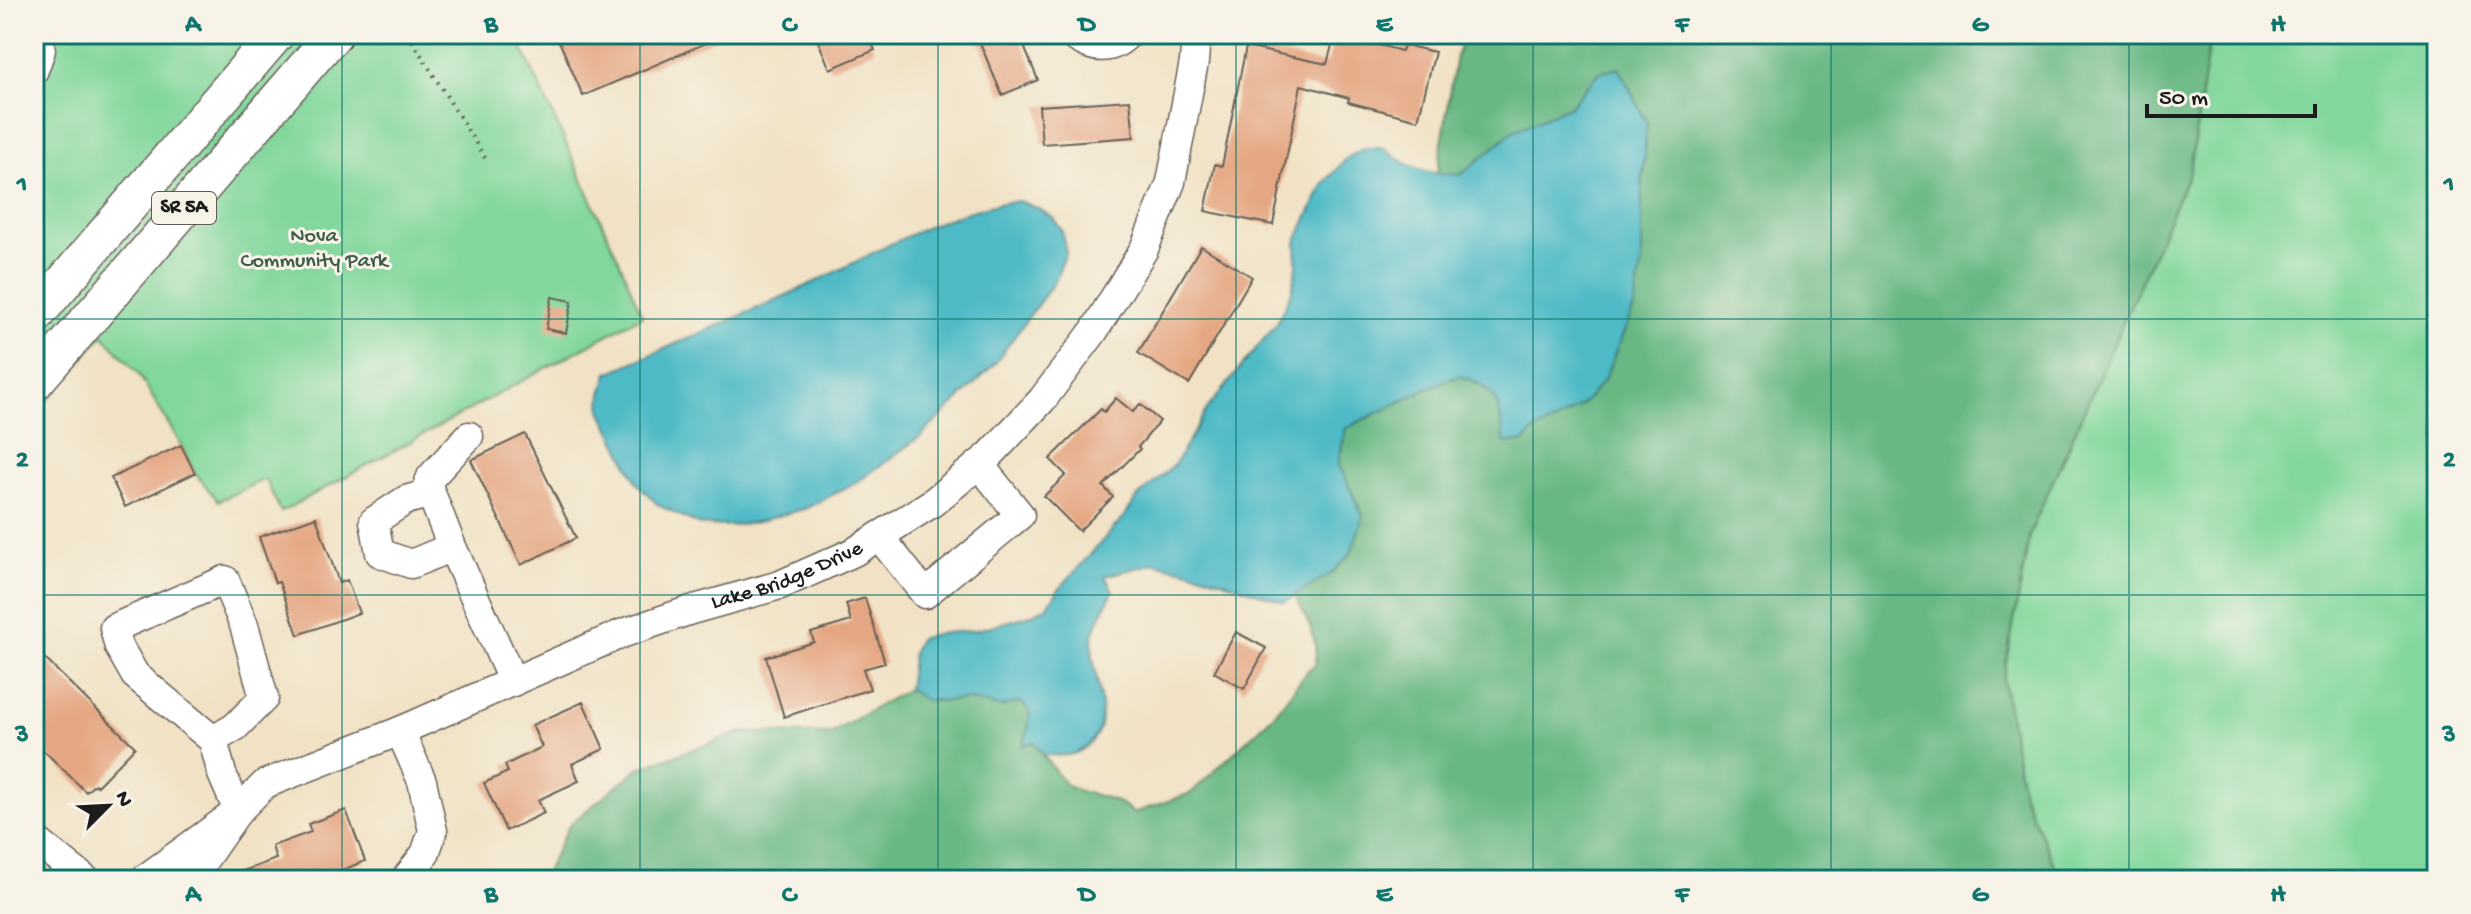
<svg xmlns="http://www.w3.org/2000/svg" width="2471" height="914" font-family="'Gochi Hand',sans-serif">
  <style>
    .green { fill: #81d79c; stroke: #4e7a5c; stroke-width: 2 }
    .forest { fill: #68b884; stroke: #426a50; stroke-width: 2 }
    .water { fill: #4dbac6; stroke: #346b71; stroke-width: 2 }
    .building { fill: #e5a783 }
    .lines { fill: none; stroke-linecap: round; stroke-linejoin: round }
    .minor-casing { stroke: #676157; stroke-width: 31 }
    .major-casing { stroke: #676157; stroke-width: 39 }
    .path { stroke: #676157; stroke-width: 4; stroke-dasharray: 2 6; stroke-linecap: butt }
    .minor { stroke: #fff; stroke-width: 28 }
    .major { stroke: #fff; stroke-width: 36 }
    .grid { fill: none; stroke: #0f766e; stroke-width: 2; stroke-opacity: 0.55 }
    .labels { text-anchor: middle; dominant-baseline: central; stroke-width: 6; stroke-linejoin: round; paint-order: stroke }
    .shield { fill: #f7f3e8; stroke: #5e5c59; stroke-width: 2 }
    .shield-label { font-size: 20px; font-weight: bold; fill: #1c1c1c }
    .park-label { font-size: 22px; fill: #3f5d49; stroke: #f7f3e8 }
    .street-label { font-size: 22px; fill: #1c1c1c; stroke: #f7f3e8 }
    .neatline { fill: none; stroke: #0f766e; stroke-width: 3 }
    .grid-label { font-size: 26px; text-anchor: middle; font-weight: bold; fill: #0f766e }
  </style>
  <rect width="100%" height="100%" fill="#f7f3e8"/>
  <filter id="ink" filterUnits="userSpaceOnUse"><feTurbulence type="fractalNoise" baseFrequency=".0125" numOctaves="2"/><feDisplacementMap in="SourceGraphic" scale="16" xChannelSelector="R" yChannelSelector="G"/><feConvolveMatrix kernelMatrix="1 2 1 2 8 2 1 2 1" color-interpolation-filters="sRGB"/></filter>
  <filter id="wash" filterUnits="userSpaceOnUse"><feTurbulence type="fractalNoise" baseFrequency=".006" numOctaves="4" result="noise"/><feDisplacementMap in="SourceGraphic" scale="32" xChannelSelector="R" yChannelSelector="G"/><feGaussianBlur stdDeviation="1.8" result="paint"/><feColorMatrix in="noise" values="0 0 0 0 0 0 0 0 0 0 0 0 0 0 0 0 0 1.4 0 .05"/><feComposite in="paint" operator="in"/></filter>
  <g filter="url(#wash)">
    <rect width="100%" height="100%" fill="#f1e2c5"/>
    <path class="green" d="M34,34H516L619,260L642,316L281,512L265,479L218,501L195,473L181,445L138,373L103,335L34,416Z
      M2210,34H2437V880H2061L2023,795L2003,680L2030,533L2190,171Z"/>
    <path class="forest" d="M1466,34H2210L2190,171L2030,533L2003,680L2023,795L2061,880H542L570,824L639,768L742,732L830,734L908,689L925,700L946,701L967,699L1000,707L1021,701L1030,711L1028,731C1033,741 1062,783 1069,787C1090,797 1116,795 1133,813L1191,793L1273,716L1310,668L1315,665C1320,639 1306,618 1295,595L1332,573L1351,553L1363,516L1338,463L1346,428L1441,382L1461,376L1482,384L1496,398L1501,417L1524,442L1535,430L1557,421L1619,342L1634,308L1647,123L1619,68L1599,73L1569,107L1513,131L1461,175L1437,174L1456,56Z"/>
    <path class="water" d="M1619,68L1647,123L1642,187V261L1634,308L1604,380L1584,403L1557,421L1535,430L1524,442L1505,443C1498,404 1501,391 1461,376L1441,382L1346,428L1338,463L1363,516L1351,553L1332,573L1284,602L1203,574L1155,563L1105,576L1113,591C1106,607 1093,626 1092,643C1091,679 1122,732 1076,753C1066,757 1054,755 1044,755L1034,742L1023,745L1028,731L1030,711L1021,702L1000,707L967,699L946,701L925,700L908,689L913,651L919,639L935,634L976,630L1028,616L1047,607L1059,589L1123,518L1138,497L1175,464L1207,409L1277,323L1292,291L1297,266L1296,242L1324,183L1347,158L1365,148H1384C1409,170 1429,174 1461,175L1513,131L1569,107L1599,73Z
      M1019,201L1037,208L1053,218L1062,231L1066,253L1055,281L993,366L921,436L859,481L807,508L757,522L731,526L700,525L658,505L637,483L601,410L602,394L608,373C677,343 747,314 815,282C876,253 951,207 1019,201Z"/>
    <g id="blocks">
      <path class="building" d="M556,34H727L583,96Z
        M815,34H868L875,50L830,69Z
        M976,34H1019L1038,80L1002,95Z
        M1335,34L1402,51L1404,45L1435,52L1418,120L1348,102L1349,98L1301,85L1273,225L1205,211L1215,164L1222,166L1246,47L1327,64Z
        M1130,100L1134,137L1042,144L1039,106Z
        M1201,246L1252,277L1189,384L1138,353Z
        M552,297L572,301L566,333L546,329Z
        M1116,398L1133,412L1140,404L1160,421L1138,447L1140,449L1103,486L1113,497L1079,531L1044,496L1066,475L1050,459L1101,409L1104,412Z
        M525,434L576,538L521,565L471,460Z
        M181,445L195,473L125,507L111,478Z
        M316,517L339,583L347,580L359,613L298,635L279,582L275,583L259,537Z
        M865,598L885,663L863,669L870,689L784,717L766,657L814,642L811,633L851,621L846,604Z
        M1236,632L1266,648L1244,689L1214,672Z
        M34,648L135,747L97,786L95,784L86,792L34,741Z
        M583,702L604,749L572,764L579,781L538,800L544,813L506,831L484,783L508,772L505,765L542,747L532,725Z
        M346,810L365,861L339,871L342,880H224V878L276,859L272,846L311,832L308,824Z"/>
    </g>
  </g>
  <g filter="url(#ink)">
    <use href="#blocks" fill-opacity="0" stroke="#676157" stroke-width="2"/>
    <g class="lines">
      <g class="minor-casing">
        <g id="minor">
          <path d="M1071,34C1091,49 1109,53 1128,34"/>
          <path d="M34,70L41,50L38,34"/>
          <path d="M424,495L431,477L469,436"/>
          <path d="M879,536L925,594L1020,515L979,464"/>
          <path d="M452,547L411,564L380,553L374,521L406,500L431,493L452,547L513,682"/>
          <path d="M400,731L422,781L433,831L425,854L405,880"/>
          <path d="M34,839L86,880"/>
          <path id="s1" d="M143,880L238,811L265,784L400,731L621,634L691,610L780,585L854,552L932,503L989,456L1042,400L1094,331L1144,249L1171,182L1194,62L1196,34"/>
          <path d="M190,880L238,811L222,774L213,740L235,727L264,698L244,625L225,580L114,628L119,647L135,675L213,740"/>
        </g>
      </g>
      <g class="major-casing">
        <path id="major" d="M34,317L276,34
          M34,383L334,34"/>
      </g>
      <path class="path" d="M408,34L485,158"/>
      <use href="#minor" class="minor"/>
      <use href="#major" class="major"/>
    </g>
  </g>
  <path class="grid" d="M342,34V880M640,34V880M938,34V880M1236,34V880M1533,34V880M1831,34V880M2129,34V880M34,319H2437M34,595H2437"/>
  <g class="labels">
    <rect class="shield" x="152" y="192" width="64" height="32" rx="6"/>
    <g class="shield-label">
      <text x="184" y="208">SR 5A</text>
    </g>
    <g class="park-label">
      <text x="314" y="237">Nova<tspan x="314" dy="25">Community Park</tspan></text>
    </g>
    <g class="street-label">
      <text stroke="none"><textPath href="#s1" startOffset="718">Lake Bridge Drive</textPath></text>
    </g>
  </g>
  <rect width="2471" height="914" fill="none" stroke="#f7f3e8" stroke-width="88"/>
  <g transform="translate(108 806) rotate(66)" stroke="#f7f3e8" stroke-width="6" paint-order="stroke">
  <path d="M0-6L14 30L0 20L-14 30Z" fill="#1c1c1c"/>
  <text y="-12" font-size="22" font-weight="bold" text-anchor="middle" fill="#1c1c1c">N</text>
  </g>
  <path d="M2147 104v12h168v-12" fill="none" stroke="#1c1c1c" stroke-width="4"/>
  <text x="2159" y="104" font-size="24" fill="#1c1c1c" stroke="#f7f3e8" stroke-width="6" paint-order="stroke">50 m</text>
  <rect x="44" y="44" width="2383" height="826" class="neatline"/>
  <g class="grid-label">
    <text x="193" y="31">A</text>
    <text x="491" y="31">B</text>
    <text x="789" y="31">C</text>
    <text x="1087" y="31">D</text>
    <text x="1384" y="31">E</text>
    <text x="1682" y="31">F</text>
    <text x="1980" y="31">G</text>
    <text x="2278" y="31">H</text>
    <text x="22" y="191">1</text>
    <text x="2449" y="191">1</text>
    <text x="22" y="466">2</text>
    <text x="2449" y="466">2</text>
    <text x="22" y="741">3</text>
    <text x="2449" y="741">3</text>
    <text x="193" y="901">A</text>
    <text x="491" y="901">B</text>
    <text x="789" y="901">C</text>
    <text x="1087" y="901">D</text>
    <text x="1384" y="901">E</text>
    <text x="1682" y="901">F</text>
    <text x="1980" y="901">G</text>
    <text x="2278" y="901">H</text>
  </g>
</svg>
